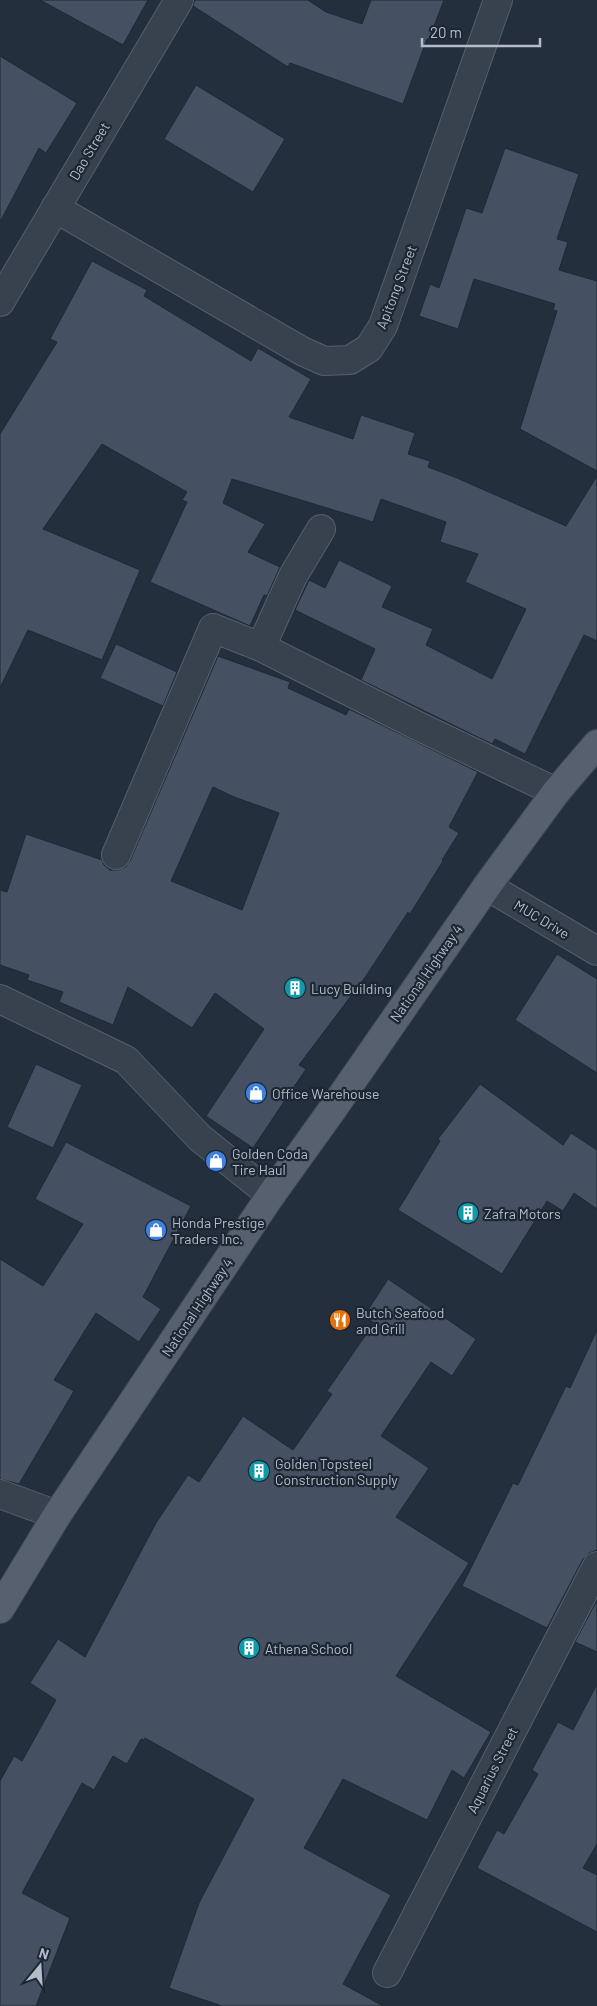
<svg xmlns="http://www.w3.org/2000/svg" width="597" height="2006" font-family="Barlow,sans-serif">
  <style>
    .building { fill: #455162; stroke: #1f2835; fill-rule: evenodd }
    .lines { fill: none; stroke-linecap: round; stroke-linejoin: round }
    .street-casing { stroke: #565f6c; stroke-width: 30 }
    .primary-casing { stroke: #414a57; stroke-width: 30 }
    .street { stroke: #38414e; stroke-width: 28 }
    .primary { stroke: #56606e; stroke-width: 28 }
    .labels { text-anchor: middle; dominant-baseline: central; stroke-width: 4.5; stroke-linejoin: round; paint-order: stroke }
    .street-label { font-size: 14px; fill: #b4bcc9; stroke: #1d2633 }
    .poi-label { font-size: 14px; fill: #b4bcc9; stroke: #1d2633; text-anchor: start }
  </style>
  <rect width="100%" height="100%" fill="#242f3e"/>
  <path class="building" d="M40,0H148L123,45Z
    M195,0H308L326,12L362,24L371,0H444L429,39H427L403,104L290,63L288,67L193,6Z
    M0,56L77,103L46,153L39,148L0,222Z
    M196,85L285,139L253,192L164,139Z
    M505,148L579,174L557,239L568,242L559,270L597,281V471L520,429L557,311L553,310L555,304L474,279L458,329L419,316L430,284L439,288L466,208L482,213Z
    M92,261L147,290L144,296L251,361L258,348L311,379L289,417L353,439L361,415L415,433L408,454L430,461L428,467L457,478L566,526L597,476V641L584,635L525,754L495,739L492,744L361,680L375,649L295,610L309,580L325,588L339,560L392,586L382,607L433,629L426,645L492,679L526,609L465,582L478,554L440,542L446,522L381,499L373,522L232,479L223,503L265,524L248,552L280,567L267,596L264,595L250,626L150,582L187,502L182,500L187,492L102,444L43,529L140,570L102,660L28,630L0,688V434L57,342L50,339Z
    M116,644L177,672L163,706L100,678Z
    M218,656L290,682L288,688L346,715L349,709L478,772L449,827L459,833L442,860L443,861L410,914L408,912L366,976L299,1065L306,1069L253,1148L206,1116L264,1029L215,993L192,1028L128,987L113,1025L59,1002L63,992L27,980L29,975L0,965V890L7,892L26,834L102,860L104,865L110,870H118L126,867L130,861ZM213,787L234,797L279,813L242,910L171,881Z
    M557,954L597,979V1073L515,1020Z
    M36,1064L82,1085L53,1148L7,1127Z
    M480,1084L563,1145L571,1133L597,1150V1209L574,1193L563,1211L547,1201L502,1274L398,1210L440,1141L438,1139Z
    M66,1142L191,1206L143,1297L161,1309L139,1342L96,1313L54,1380L74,1391L19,1484L0,1479V1259L43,1286L83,1224L35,1199Z
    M388,1279L476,1339L452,1376L431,1362L381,1436L429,1468L396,1517L469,1563L396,1676L491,1732L464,1778L452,1770L427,1820L343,1779L304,1848L391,1895L343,1984L383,2006H222L169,1988L199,1903L254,1799L145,1738L144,1740L141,1739L127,1764L113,1756L94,1790L82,1783L22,1893L70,1918L36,2006H0V1781L14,1756L22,1761L56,1700L30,1683L58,1639L85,1657L156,1523L188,1475L199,1482L243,1416L293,1450L332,1394L327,1391L374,1323L364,1316Z
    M597,1330V1550L589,1553L583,1559L547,1628L462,1586L513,1483L518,1485L566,1386L570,1388Z
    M597,1600V1652L575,1642Z
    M597,1684V1844L583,1868L597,1875V1932L477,1868L497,1830L504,1834L538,1774L532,1770L558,1722L573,1730Z"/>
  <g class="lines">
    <g class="street-casing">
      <path id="street" d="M55,208L302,351L324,361L350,360L369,348L383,326L498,0
        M0,302L179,0
        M261,647L293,576L321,529
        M116,855L213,628L261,647L418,726L556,792
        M487,886L597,951
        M0,999L126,1060L200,1138L271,1195
        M0,1494L57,1515
        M387,1973L597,1566"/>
    </g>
    <g class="primary-casing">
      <path id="primary" d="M0,1609L57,1515L271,1195L332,1110L487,886L556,792L597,744"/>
    </g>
    <use href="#street" class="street"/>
    <use href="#primary" class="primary"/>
  </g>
  <defs>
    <g id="building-disc" transform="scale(1.125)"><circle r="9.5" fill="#0f9aa8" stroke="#1d2633"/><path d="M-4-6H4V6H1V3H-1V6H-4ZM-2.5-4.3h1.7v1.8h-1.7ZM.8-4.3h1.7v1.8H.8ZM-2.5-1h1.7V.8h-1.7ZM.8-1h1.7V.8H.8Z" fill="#fff"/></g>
    <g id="shop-disc" transform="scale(1.125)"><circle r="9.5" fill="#3f7fe0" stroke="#1d2633"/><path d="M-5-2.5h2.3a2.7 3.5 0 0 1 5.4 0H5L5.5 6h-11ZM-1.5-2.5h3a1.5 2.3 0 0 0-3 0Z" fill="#fff"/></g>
    <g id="restaurant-disc" transform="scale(1.125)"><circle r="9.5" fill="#e8710a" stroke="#1d2633"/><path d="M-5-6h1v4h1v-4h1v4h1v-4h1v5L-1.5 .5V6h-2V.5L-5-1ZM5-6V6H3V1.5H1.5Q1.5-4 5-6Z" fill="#fff"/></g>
  </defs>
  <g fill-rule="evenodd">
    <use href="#building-disc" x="295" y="988"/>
    <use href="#shop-disc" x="256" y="1093"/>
    <use href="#shop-disc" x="216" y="1161"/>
    <use href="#building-disc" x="468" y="1213"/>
    <use href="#shop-disc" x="156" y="1230"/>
    <use href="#restaurant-disc" x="340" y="1320"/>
    <use href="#building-disc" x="259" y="1471"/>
    <use href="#building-disc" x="249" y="1648"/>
  </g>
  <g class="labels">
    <g class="street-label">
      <text transform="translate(89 151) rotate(-59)">Dao Street</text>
      <text transform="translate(396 287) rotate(-69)">Apitong Street</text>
      <text transform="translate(542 919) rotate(31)">MUC Drive</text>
      <text transform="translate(426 973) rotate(-55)">National Highway 4</text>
      <text transform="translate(197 1307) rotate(-56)">National Highway 4</text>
      <text transform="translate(492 1770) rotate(-63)">Aquarius Street</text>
    </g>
    <g class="poi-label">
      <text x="311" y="988">Lucy Building</text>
      <text x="272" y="1093">Office Warehouse</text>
      <text x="232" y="1153">Golden Coda<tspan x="232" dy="16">Tire Haul</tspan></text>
      <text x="484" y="1213">Zafra Motors</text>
      <text x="172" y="1222">Honda Prestige<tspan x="172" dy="16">Traders Inc.</tspan></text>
      <text x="356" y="1312">Butch Seafood<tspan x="356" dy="16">and Grill</tspan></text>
      <text x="275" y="1463">Golden Topsteel<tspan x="275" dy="16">Construction Supply</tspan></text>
      <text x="265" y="1648">Athena School</text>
    </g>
  </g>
  <g transform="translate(40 1966) rotate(18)" stroke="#1d2633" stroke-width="4" paint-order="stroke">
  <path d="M0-4L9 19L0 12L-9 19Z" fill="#b4bcc9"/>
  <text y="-8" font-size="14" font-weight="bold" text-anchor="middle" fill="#b4bcc9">N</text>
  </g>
  <path d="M422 38v8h118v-8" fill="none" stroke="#b4bcc9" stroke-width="2.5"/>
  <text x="430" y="38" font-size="15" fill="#b4bcc9" stroke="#1d2633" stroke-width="4" paint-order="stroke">20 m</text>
</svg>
